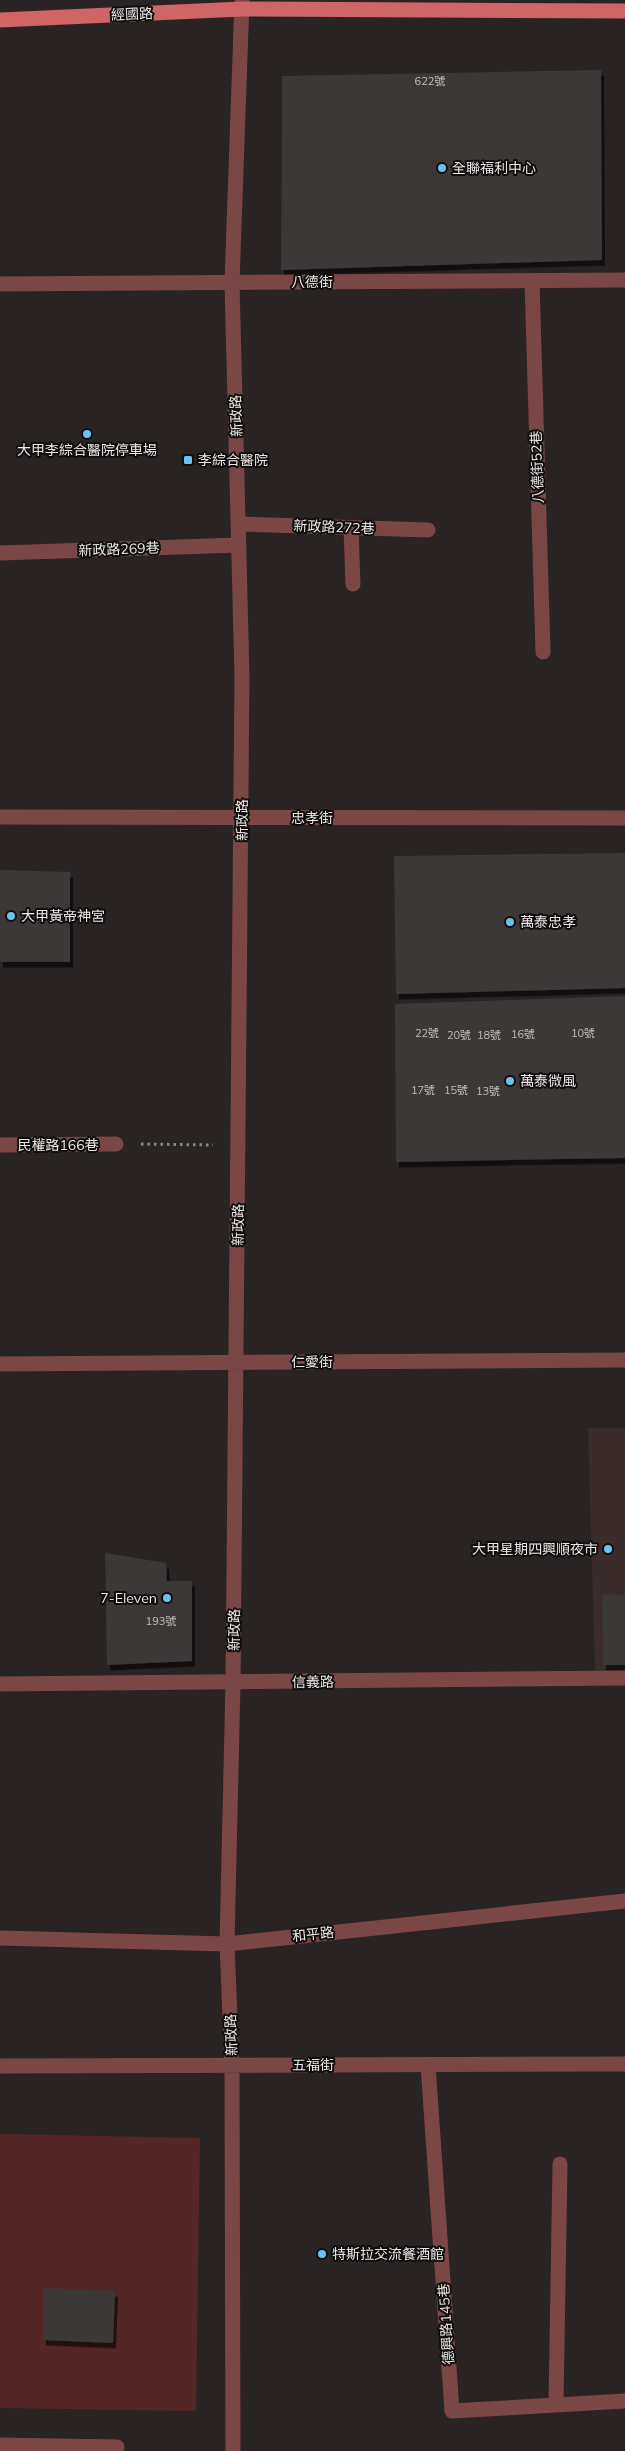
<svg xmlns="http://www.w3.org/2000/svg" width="625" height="2451" font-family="Mulish,'Noto Sans TC',sans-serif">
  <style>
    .built { fill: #392c2b }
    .green { fill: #542726 }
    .building { fill: #3d3737; filter: url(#shadow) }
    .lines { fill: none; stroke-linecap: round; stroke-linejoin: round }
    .path { stroke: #8c8787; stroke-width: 3; stroke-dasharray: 2.5 4; stroke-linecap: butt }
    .service { stroke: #7b4746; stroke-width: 15 }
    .minor { stroke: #7b4746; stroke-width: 15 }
    .tertiary { stroke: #7b4746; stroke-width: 15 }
    .primary { stroke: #cf6564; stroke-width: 15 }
    .poi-dot { fill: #69c3f1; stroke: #100d0d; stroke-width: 2 }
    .labels { text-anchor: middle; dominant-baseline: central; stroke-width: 4; stroke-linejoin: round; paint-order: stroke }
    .number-label { font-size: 11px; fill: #c0bbbb }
    .street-label { font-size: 14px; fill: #ebe7e7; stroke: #100d0d }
    .poi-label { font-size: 14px; fill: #ebe7e7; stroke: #100d0d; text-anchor: start }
  </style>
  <defs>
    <filter id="shadow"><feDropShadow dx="3" dy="5.5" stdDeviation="0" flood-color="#0009"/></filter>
  </defs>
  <rect width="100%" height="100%" fill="#292323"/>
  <path class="built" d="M588,1428H625V1671L595,1670Z"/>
  <path class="green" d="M0,2134L200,2138L196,2411L0,2408Z"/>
  <path class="building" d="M601,70L602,260L281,270L282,76Z
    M625,853V988L396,994L394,856Z
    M0,870L70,872V962H0Z
    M625,996V1158L396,1162L395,1004Z
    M105,1553L166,1563L167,1581H192V1661L107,1665Z
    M602,1594L625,1595V1665H603Z
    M43,2288L115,2291L113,2343L43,2340Z"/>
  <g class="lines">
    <path class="path" d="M141,1144L213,1145"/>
    <path class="service" d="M532,281L543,652
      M240,524L428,530
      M351,528L353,584
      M0,553L239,545
      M0,1145L116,1144
      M0,1938L227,1944L625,1901
      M428,2065L452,2411L625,2401
      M556,2405L560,2164
      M0,2445L117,2447"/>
    <path class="minor" d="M0,284L625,280
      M0,817L625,818
      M0,1364L625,1360
      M0,2066L625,2064
      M233,2451L232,2066L227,1944L233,1683L242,676L232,283L242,0"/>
    <path class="tertiary" d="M0,1684L625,1678"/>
    <path class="primary" d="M0,20L242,9L625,11"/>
  </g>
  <g class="poi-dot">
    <circle cx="442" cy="168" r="5"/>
    <circle cx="87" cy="434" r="5"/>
    <rect x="183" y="455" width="10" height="10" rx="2.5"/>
    <circle cx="11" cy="916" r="5"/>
    <circle cx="510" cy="922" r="5"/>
    <circle cx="510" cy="1081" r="5"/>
    <circle cx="608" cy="1549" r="5"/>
    <circle cx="167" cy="1598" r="5"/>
    <circle cx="322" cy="2254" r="5"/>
  </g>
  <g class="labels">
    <g class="number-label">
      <text x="430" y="81">622號</text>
      <text x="427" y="1033">22號</text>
      <text x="583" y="1033">10號</text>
      <text x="523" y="1034">16號</text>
      <text x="459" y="1035">20號</text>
      <text x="489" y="1035">18號</text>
      <text x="423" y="1090">17號</text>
      <text x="456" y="1090">15號</text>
      <text x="488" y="1091">13號</text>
      <text x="161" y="1621">193號</text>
    </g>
    <g class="street-label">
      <text transform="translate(132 14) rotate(-3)">經國路</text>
      <text x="312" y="282">八德街</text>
      <text transform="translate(236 416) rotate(-92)">新政路</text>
      <text transform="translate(537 467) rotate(-92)">八德街52巷</text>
      <text transform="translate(334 527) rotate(2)">新政路272巷</text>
      <text transform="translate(119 549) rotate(-2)">新政路269巷</text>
      <text x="312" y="818">忠孝街</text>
      <text transform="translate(242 820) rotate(-90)">新政路</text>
      <text x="58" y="1145">民權路166巷</text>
      <text transform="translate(238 1225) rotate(-89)">新政路</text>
      <text x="312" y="1362">仁愛街</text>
      <text transform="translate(234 1630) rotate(-89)">新政路</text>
      <text transform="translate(313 1682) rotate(-1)">信義路</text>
      <text transform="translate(313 1934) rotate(-6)">和平路</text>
      <text transform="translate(231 2035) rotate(-92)">新政路</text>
      <text x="313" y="2065">五福街</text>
      <text transform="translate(446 2324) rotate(-94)">德興路145巷</text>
    </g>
    <g class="poi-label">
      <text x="452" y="168">全聯福利中心</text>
      <text x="87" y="450" text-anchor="middle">大甲李綜合醫院停車場</text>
      <text x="198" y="460">李綜合醫院</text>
      <text x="21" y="916">大甲黃帝神宮</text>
      <text x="520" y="922">萬泰忠孝</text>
      <text x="520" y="1081">萬泰微風</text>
      <text x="598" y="1549" text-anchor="end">大甲星期四興順夜市</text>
      <text x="157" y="1598" text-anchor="end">7-Eleven</text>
      <text x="332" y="2254">特斯拉交流餐酒館</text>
    </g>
  </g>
</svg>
